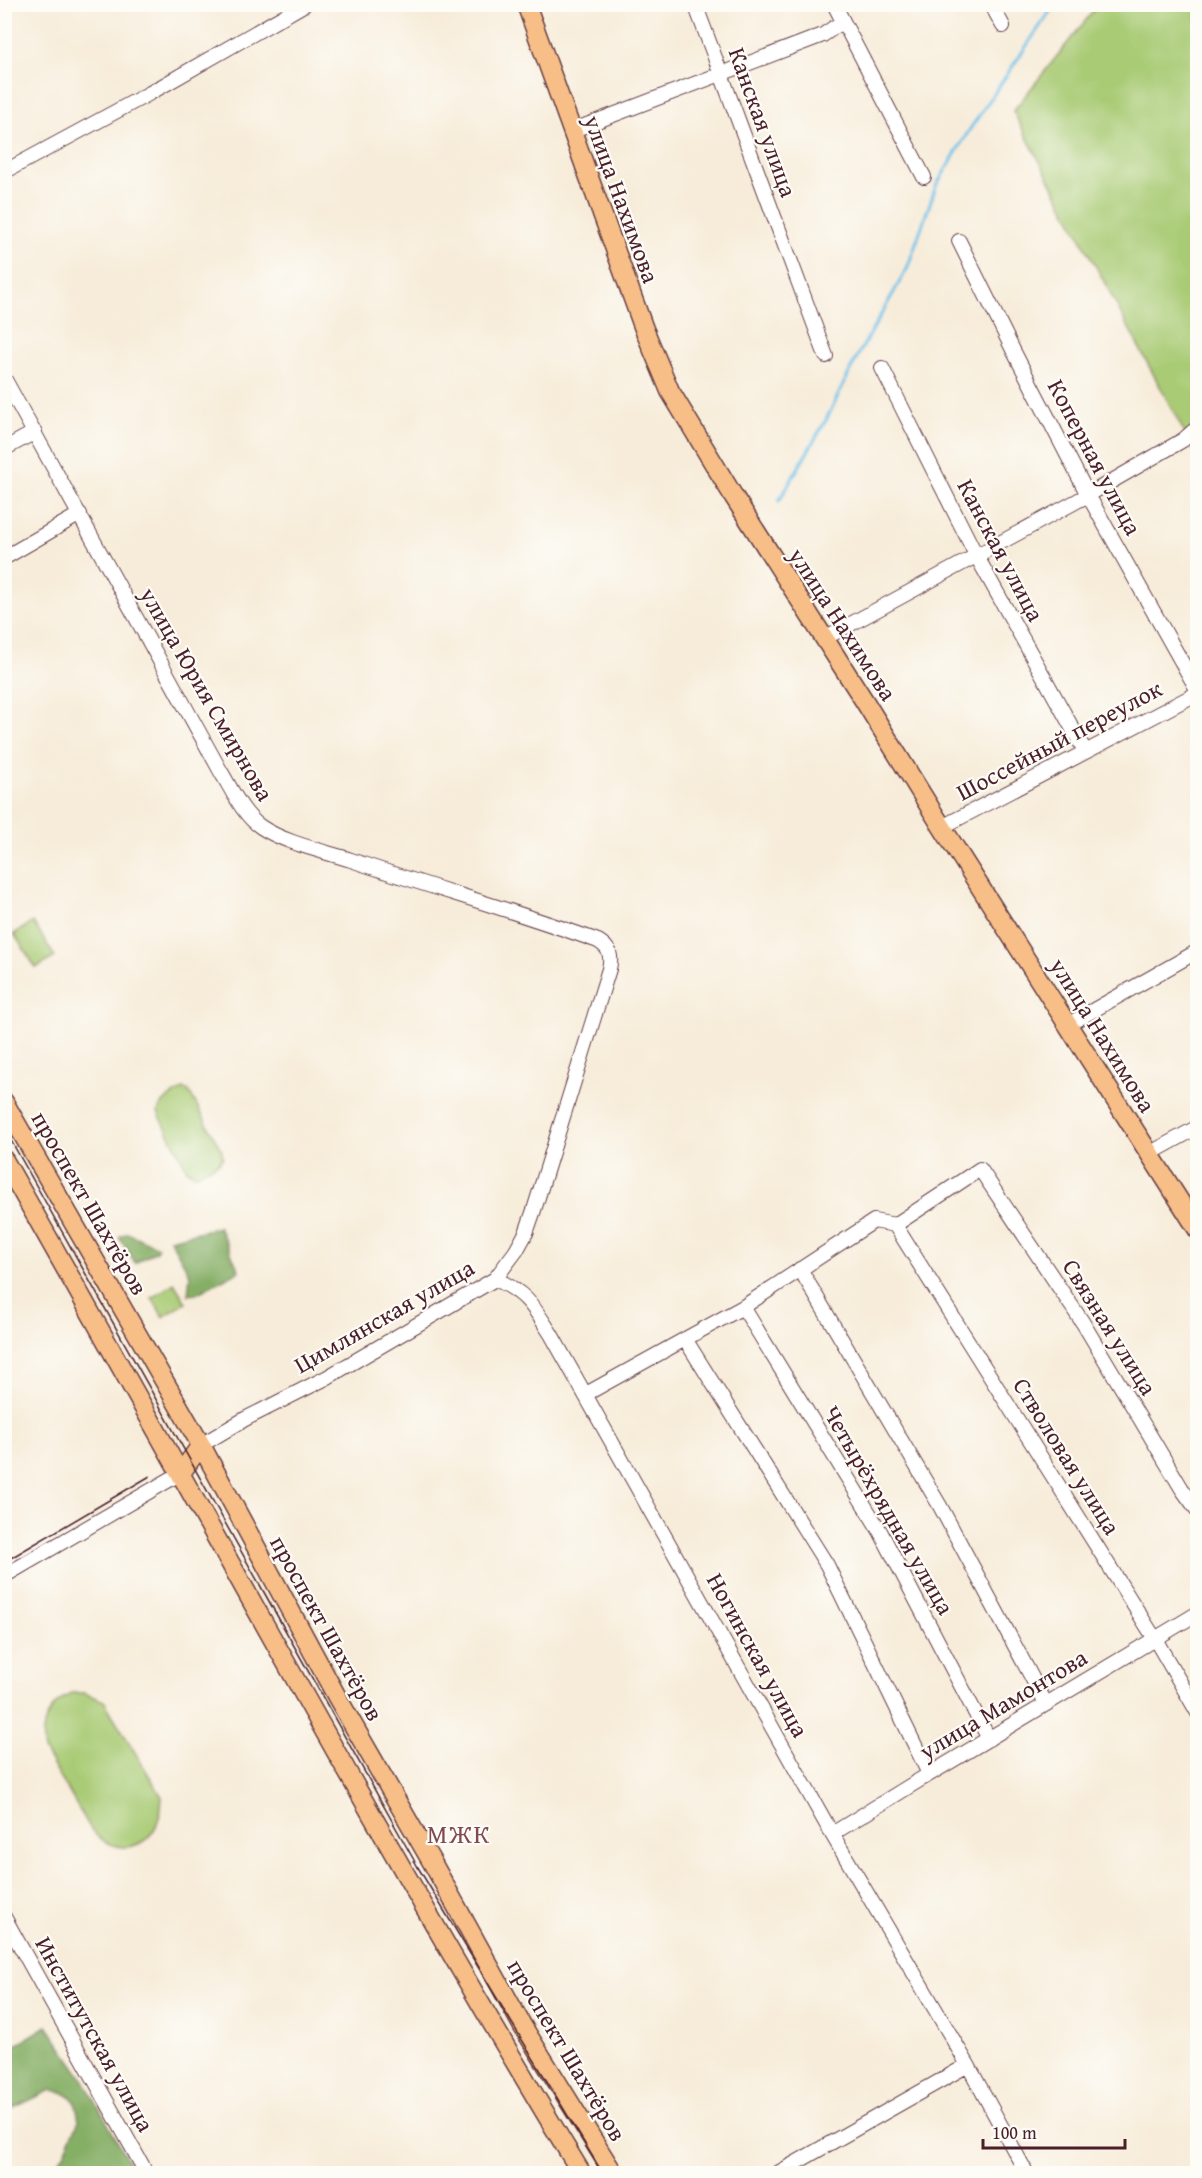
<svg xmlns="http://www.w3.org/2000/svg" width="1202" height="2178" font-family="'Gentium Book Plus',serif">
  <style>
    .green { fill: #a9cb74; stroke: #7a7550; stroke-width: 1.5 }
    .forest { fill: #86af66; stroke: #686748; stroke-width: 1.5 }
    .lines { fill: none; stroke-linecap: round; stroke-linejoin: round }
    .stream { stroke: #6ec1ea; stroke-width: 3 }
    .minor-casing { stroke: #643e45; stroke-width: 16 }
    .major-casing { stroke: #643e45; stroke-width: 21 }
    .minor { stroke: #fff; stroke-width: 14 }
    .major { stroke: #f7be87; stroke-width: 18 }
    .tram { stroke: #4a1f2b; stroke-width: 1.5 }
    .labels { text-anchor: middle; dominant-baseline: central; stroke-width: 4.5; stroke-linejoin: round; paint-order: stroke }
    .street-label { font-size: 24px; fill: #4a1f2b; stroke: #fdfcf7 }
    .neighbourhood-label { font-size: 26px; letter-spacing: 1.5px; fill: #824a4f; stroke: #fdfcf7 }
  </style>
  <rect width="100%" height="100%" fill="#fdfcf7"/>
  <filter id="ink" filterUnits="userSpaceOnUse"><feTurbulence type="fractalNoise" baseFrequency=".0167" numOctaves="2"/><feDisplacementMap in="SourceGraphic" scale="12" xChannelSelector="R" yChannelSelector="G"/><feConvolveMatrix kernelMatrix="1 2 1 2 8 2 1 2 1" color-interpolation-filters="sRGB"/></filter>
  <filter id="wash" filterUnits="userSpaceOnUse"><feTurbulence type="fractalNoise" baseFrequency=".008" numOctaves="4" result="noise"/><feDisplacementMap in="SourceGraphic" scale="24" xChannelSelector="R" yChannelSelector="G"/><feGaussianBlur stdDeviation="1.35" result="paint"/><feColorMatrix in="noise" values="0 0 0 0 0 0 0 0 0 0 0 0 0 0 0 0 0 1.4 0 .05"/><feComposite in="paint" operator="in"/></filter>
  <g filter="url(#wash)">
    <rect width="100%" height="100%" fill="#f7ecd9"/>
    <path class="green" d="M1098,5H1197V456L1013,111Z
      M33,922L55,957L36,968L14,934Z
      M184,1089L189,1091L222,1151L223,1157L219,1163L195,1175L187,1170L158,1112C162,1099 173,1095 184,1089Z
      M174,1283L186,1303L163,1317L152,1298Z
      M73,1693H84L104,1701L162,1797C161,1814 158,1832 142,1842C127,1851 107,1847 95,1834C89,1828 85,1818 80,1811C68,1790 56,1770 44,1750C39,1725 49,1703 73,1693Z"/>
    <path class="forest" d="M219,1227L239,1271L196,1294L188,1295L190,1275L170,1239Z
      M127,1233L158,1247L156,1251L135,1263L119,1237Z
      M47,2026L82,2077L135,2173H48L64,2154L79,2120L75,2101L63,2092L51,2090L5,2112V2052Z"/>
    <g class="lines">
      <path class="stream" d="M779,501L826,420L857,357L907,269L936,186L970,129L1055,4"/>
    </g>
  </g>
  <g filter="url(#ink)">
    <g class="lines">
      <g class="minor-casing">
        <path id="minor" d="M695,4L826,356
          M834,4L924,177
          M991,4L1003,26
          M571,131L823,35L842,22
          M4,172L150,93L305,4
          M959,241L1014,352L1088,495L1198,691
          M882,368L976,555L1085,751
          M4,378L221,772C232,790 243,815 261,827C285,843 323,851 351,860C433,888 516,911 598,941C610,948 612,956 609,969L534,1210L526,1233L516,1251L495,1279L326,1378L245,1419L201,1445
          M4,449L35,432
          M4,558L80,514
          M825,638L1088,495L1183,440L1198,427
          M942,827L1198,693
          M1069,1024L1198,951
          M1149,1154L1198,1127
          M895,1225L1155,1639L1198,1713
          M800,1269L940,1506L1046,1704
          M495,1279C527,1293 533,1306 551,1334L832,1834L968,2065L1027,2174
          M743,1307L880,1531L989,1739
          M685,1339L827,1565L929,1774
          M586,1394L743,1307L874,1221L895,1225L980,1169L1083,1323L1182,1489L1198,1511
          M4,1576L181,1473
          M832,1834L913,1784L1198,1613
          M4,1917L147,2174
          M776,2174L968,2065"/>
      </g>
      <g class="major-casing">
        <path id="major" d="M526,4L644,329L670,391L734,497L865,702L942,827L1198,1230
          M4,1102L201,1445L337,1697L433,1864L523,2027L614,2174
          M4,1160C197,1498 380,1842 582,2174
          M181,1473L201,1445"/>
      </g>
      <use href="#minor" class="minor"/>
      <use href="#major" class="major"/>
      <path class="tram" d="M4,1128L419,1869L603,2174
        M4,1562L150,1476"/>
    </g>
  </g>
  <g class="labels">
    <g class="street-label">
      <text transform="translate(763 122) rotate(70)">Канская улица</text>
      <text transform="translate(622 199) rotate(70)">улица Нахимова</text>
      <text transform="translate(1095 457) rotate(62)">Коперная улица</text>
      <text transform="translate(1001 550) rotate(62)">Канская улица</text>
      <text transform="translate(843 624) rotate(57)">улица Нахимова</text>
      <text transform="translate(207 694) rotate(60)">улица Юрия Смирнова</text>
      <text transform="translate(1059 740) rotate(-28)">Шоссейный переулок</text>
      <text transform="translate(1103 1035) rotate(58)">улица Нахимова</text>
      <text transform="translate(90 1203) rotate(60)">проспект Шахтёров</text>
      <text transform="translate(384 1316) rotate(-30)">Цимлянская улица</text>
      <text transform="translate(1110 1327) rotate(58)">Связная улица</text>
      <text transform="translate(1067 1456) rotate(58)">Стволовая улица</text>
      <text transform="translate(889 1510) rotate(60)">Четырёхрядная улица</text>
      <text transform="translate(327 1628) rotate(61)">проспект Шахтёров</text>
      <text transform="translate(758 1655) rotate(61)">Ногинская улица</text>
      <text transform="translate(1003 1704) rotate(-31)">улица Мамонтова</text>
      <text transform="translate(95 2034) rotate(61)">Институтская улица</text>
      <text transform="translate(567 2050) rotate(59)">проспект Шахтёров</text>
    </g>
    <g class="neighbourhood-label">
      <text x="459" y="1833">МЖК</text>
    </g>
  </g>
  <rect width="1202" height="2178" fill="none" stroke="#fdfcf7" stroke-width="24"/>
  <path d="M983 2139v9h142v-9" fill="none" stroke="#4a1f2b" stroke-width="3"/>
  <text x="992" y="2139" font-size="18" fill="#4a1f2b" stroke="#fdfcf7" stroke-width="4.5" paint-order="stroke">100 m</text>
</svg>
